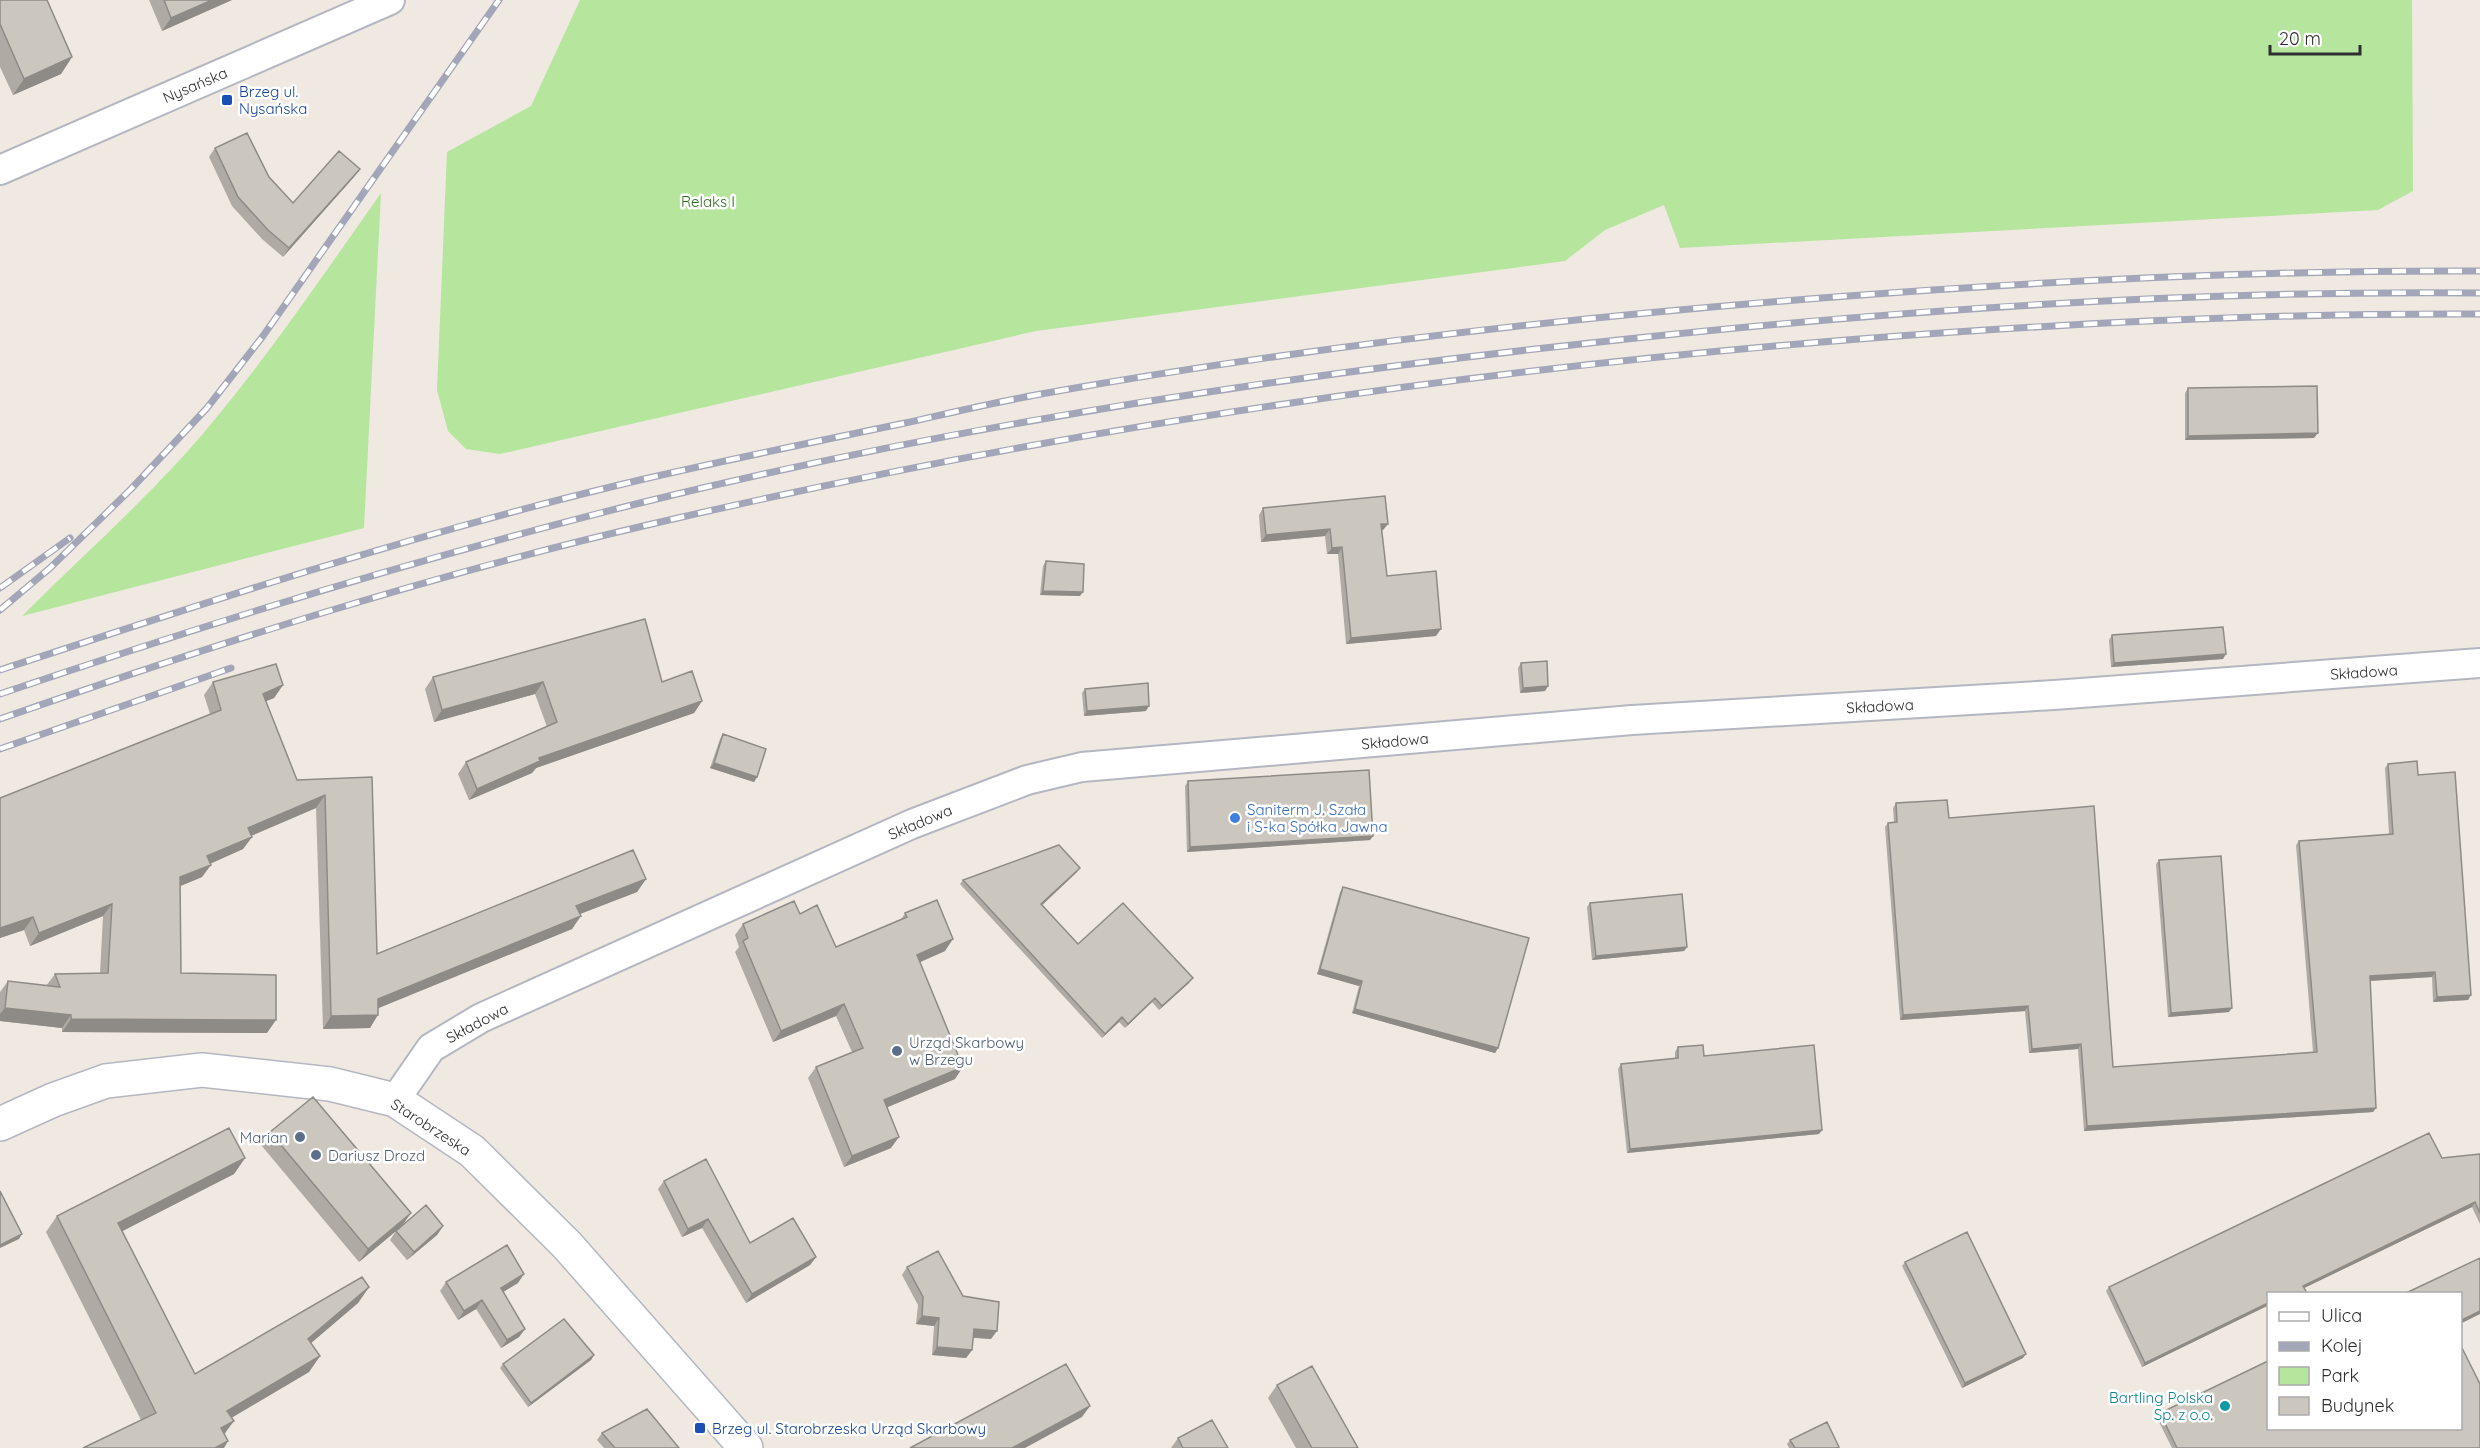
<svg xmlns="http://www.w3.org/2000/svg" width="2480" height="1448" font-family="Quicksand,sans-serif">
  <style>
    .green { fill: #b6e59e }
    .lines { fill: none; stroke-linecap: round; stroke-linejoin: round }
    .minor-casing { stroke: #b4b7c1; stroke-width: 32 }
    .tertiary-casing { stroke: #b4b7c1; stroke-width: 36 }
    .minor { stroke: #fff; stroke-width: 28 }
    .tertiary { stroke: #fff; stroke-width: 33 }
    .rail-casing { stroke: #a3a6b8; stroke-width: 7 }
    .rail { stroke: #fff; stroke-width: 4.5; stroke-dasharray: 14; stroke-linecap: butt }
    .wall { fill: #afaba4 }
    .shaded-wall { fill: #8e8b86 }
    .building { fill: #cbc7bf; stroke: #8e8b86; stroke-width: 1.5 }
    .transit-dot { fill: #1a4fb4; stroke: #fff; stroke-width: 2 }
    .shop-dot { fill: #3f7fe0; stroke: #fff; stroke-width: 2 }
    .service-dot { fill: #5c6f8a; stroke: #fff; stroke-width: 2 }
    .culture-dot { fill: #0f9aa8; stroke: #fff; stroke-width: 2 }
    .labels { text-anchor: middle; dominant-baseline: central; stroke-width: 5; stroke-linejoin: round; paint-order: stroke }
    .street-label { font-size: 15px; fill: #2e2e2e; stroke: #fff }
    .transit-label { font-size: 15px; fill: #164399; stroke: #fff; text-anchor: start }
    .park-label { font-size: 15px; fill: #2c6e1b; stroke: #fff }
    .shop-label { font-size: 15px; fill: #366cbe; stroke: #fff; text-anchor: start }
    .service-label { font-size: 15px; fill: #4e5e75; stroke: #fff; text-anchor: start }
    .culture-label { font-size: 15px; fill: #0d838f; stroke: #fff; text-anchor: end }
  </style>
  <rect width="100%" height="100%" fill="#efe9e1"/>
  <path class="green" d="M580,0H2412L2413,191L2378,210L1680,248L1664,205L1605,230L1565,261L1036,331L500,454L466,449L448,431L437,390L447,152L531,106Z
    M381,193L364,528L22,616C85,553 154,493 211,424C272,351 326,271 381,193Z"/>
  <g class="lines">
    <g class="minor-casing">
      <path id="minor" d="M0,170L390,0
        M395,1100L431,1048L481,1018L912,824L1027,780L1082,767L1632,720L2054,695L2480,663"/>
    </g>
    <g class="tertiary-casing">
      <path id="tertiary" d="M0,1124L53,1100L106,1081L202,1070L330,1084L395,1100L472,1151L567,1245L746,1448"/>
    </g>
    <use href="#minor" class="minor"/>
    <use href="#tertiary" class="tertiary"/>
    <g class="rail-casing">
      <path id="rail" d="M0,588L70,538
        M0,610L50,568L131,489L207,408L263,336L499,0
        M0,670C213,600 426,530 644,479C731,459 818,441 905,423C950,413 996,402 1041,394C1299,348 1560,318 1821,298C2040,281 2260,270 2480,271
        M0,694C212,622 426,556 644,502C952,426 1267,378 1581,344C1879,311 2180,290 2480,293
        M0,719C215,644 434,574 656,523C1052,431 1454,371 1859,339C2065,323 2273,313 2480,314
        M0,749L231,668"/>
    </g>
    <use href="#rail" class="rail"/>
  </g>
  <path class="wall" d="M0,0L72,57L61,74L13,95L0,67Z
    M149,0H232L162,31Z
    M215,148L269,177L293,203L360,169L353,178L283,257L262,239L232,206L209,157Z
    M2188,388L2314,438L2185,440V393Z
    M1263,508L1388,524L1383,530H1381L1387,576L1436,636L1346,644L1338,554H1327L1325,536L1261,542L1259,515Z
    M1046,561L1080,596L1040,595L1043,566Z
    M2112,635L2223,659L2111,667L2109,640Z
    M1521,663L1548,686L1545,691L1520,693L1518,668Z
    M433,677L662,682L702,701L694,713L536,768L532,773L469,800L458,774L466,762L547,727L535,694L434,722L425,689Z
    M213,682L283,685L274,698L266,701L297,780L372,777L377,954L646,879L637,892L580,914L572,929L378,1008L370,1028L323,1029L316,808L251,836L252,837L243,849L210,864L202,877L180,886L181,973L267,1033L62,1032V1028L0,1021V992L8,981L46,986L55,974L100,973L103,916L30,946L24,930L0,938V798L210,714L204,695Z
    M1085,689L1146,711L1084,716L1082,693Z
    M723,734L757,777L754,782L710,768L720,739Z
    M2388,764L2418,775L2471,995L2468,1000L2433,1002L2432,977L2370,981L2376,1108L2373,1112L2084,1131L2078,1049L2029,1053L2025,1011L1900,1020L1885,827L1888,823L1894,822L1893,808L1896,803L1949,818L2113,1067L2313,1052L2296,845L2299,841L2389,834L2385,768Z
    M1188,781L1373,836L1370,840L1187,852L1185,786Z
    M2159,860L2229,1012L2168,1017L2156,864Z
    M1077,872L1042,905L1078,944L1189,983L1159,1010L1152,1002L1125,1028L1119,1022L1102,1038L960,884L963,880Z
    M1343,887L1498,1048L1495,1053L1352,1013L1359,986L1317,974L1340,892Z
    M1590,903L1687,947L1684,951L1592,960L1587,907Z
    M905,913L945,951L920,962L955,1079L887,1107L891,1148L844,1167L808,1078L816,1067L852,1052L836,1016L773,1042L735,952L739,947L735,935L743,924L800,914L836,947L901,920Z
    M1678,1047L1704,1056L1822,1130L1819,1134L1627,1153L1618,1069L1621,1064L1675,1059V1052Z
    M270,1132L402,1226L359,1262L261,1145Z
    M2480,1154V1224L2472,1207L2304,1288L2268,1293V1309L2267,1306L2142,1367L2106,1291L2109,1287L2442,1158Z
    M245,1158L234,1174L122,1231L195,1374L369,1287L358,1303L311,1343L320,1356L309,1372L231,1418L225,1434L141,1420L46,1232L57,1216Z
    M664,1181L750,1243L816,1257L810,1265L746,1303L702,1228L682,1237L658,1189Z
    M443,1226L437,1235L407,1260L390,1240L396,1231Z
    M1905,1262L2023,1358L1962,1388L1902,1266Z
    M907,1267L991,1339L973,1338L972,1350L966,1358L932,1355L934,1326L916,1324L918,1305L902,1275Z
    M446,1282L518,1283L503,1292L525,1329L519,1337L501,1348L476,1309L458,1320L440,1291Z
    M594,1355L591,1360L528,1407L500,1368L503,1364Z
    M1277,1385L1358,1448H1296L1268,1398Z
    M2160,1413L2480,1448H2172L2157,1418Z
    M602,1433L679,1448H604L597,1440Z
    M1178,1438L1228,1448H1171Z
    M1790,1440L1838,1448H1789L1787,1444Z"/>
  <path class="shaded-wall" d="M212,0H232L162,31L171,18Z
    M72,57L61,74L13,95L24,79Z
    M360,169L353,178L283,257L289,248Z
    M2318,433L2314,438L2185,440L2188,436Z
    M1381,524H1388L1383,530L1376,531Z
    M1330,529L1325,536L1261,542L1266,535Z
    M1342,547L1338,554H1327L1332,548Z
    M1043,591L1083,592L1080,596L1040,595Z
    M1441,629L1436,636L1346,644L1351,638Z
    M2226,654L2223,659L2111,667L2114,663Z
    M543,682L535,694L434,722L442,710Z
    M283,685L274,698L254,706L263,694Z
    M1548,686L1545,691L1520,693L1523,688Z
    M702,701L694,713L536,768L532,773L469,800L477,789L539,758Z
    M1149,706L1146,711L1084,716L1087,711Z
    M714,763L757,777L754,782L710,768Z
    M325,795L316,808L239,841L248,828Z
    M1373,836L1370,840L1187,852L1190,847Z
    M252,837L243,849L198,869L207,856Z
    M211,865L202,877L171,890L180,877Z
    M1080,868L1077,872L1038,909L1041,904Z
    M646,879L637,892L567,919L576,906Z
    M112,904L103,916L30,946L39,933Z
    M581,916L572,929L369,1012L378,999Z
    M33,917L24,930L0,938V928Z
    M953,939L945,951L909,967L917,955Z
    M1687,947L1684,951L1592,960L1596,956Z
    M1320,969L1362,981L1359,986L1317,974Z
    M2435,972L2432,977L2367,981L2370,976Z
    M1193,978L1189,983L1159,1010L1162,1006Z
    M2471,995L2468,1000L2433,1002L2437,997Z
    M1155,998L1152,1002L1125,1028L1128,1024Z
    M844,1004L836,1016L773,1042L781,1031Z
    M2028,1006L2025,1011L1900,1020L1903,1015Z
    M5,1008L71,1015L62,1028L0,1021V1014Z
    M2232,1008L2229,1012L2168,1017L2171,1013Z
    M1355,1009L1498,1048L1495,1053L1352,1013Z
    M378,1015L370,1028L323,1029L331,1016Z
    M1122,1017L1119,1022L1102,1038L1105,1034Z
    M71,1019L276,1020L267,1033L62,1032Z
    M2081,1044L2078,1049L2029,1053L2032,1049Z
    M963,1067L955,1079L876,1112L884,1100Z
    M2376,1108L2373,1112L2084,1131L2087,1126Z
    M1822,1130L1819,1134L1627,1153L1630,1149Z
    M899,1137L891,1148L844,1167L852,1156Z
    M245,1158L234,1174L107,1239L118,1223Z
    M2475,1202L2472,1207L2300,1290L2303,1286Z
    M411,1213L402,1226L359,1262L368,1249Z
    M708,1219L702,1228L682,1237L688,1229Z
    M443,1226L437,1235L407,1260L414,1252Z
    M22,1234L19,1239L0,1248V1245Z
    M816,1257L810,1265L746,1303L752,1294Z
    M524,1274L518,1283L495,1297L501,1288Z
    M369,1287L358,1303L297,1355L308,1339Z
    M482,1300L476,1309L458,1320L464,1311Z
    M2268,1303L2267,1306L2142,1367L2145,1363Z
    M2480,1311V1314L2460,1324V1321Z
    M922,1316L939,1318L934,1326L916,1324Z
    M525,1329L519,1337L501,1348L507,1340Z
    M974,1329L997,1331L991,1339L968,1337Z
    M937,1347L972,1350L966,1358L932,1355Z
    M2026,1354L2023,1358L1962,1388L1965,1383Z
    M594,1355L591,1360L528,1407L531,1403Z
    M320,1356L309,1372L216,1427L227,1411Z
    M1090,1406L1082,1417L1025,1448H1012Z
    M234,1421L222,1437L221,1428Z
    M228,1441L224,1448H215Z"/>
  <path class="building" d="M0,0H47L72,57L24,79L0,24Z
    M164,0H212L171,18Z
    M247,133L269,177L293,203L339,151L360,169L289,248L268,230L238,197L215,148Z
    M2317,386L2318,433L2188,436V388Z
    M1385,496L1388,524H1381L1387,576L1436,571L1441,629L1351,638L1342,547L1332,548L1330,529L1266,535L1263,508Z
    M1046,561L1084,564L1083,592L1043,591Z
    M645,619L662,682L692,671L702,701L539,758L540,761L477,789L466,762L557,722L543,682L442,710L433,677Z
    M2223,627L2226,654L2114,663L2112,635Z
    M1547,661L1548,686L1523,688L1521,663Z
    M276,664L283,685L263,694L297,780L372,777L377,954L633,850L646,879L576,906L581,916L378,999V1015L331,1016L325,795L248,828L252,837L207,856L211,865L180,877L181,973L276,975V1020L71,1019V1015L5,1008L8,981L60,987L55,974L108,973L112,904L39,933L33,917L0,928V798L221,710L213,682Z
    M1148,683L1149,706L1087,711L1085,689Z
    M723,734L766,749L757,777L714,763Z
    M2417,761L2418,775L2455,772L2471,995L2437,997L2435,972L2370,976L2376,1108L2087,1126L2081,1044L2032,1049L2028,1006L1903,1015L1888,823L1897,822L1896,803L1947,800L1949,818L2094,806L2113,1067L2317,1052L2299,841L2393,834L2388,764Z
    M1369,770L1373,836L1190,847L1188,781Z
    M1059,845L1080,868L1041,904L1078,944L1123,903L1193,978L1162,1006L1155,998L1128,1024L1122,1017L1105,1034L963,880Z
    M2221,856L2232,1008L2171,1013L2159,860Z
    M1343,887L1529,938L1498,1048L1355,1009L1362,981L1320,969Z
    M1682,894L1687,947L1596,956L1590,903Z
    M937,900L953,939L917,955L963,1067L884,1100L899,1137L852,1156L816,1067L863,1048L844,1004L781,1031L743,941L748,938L743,924L794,901L800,914L817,905L836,947L907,917L905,913Z
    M1703,1045L1704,1056L1814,1045L1822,1130L1630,1149L1621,1064L1678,1058V1047Z
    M313,1097L411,1213L368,1249L270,1132Z
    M229,1128L245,1158L118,1223L195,1374L362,1277L369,1287L308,1339L320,1356L227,1411L234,1421L221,1428L228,1441L215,1448H83L156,1413L57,1216Z
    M2429,1133L2442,1158L2480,1154V1213L2475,1202L2303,1286L2307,1293H2268V1303L2145,1363L2109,1287Z
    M706,1159L750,1243L793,1218L816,1257L752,1294L708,1219L688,1229L664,1181Z
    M0,1191L22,1234L0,1245Z
    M426,1205L443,1226L414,1252L396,1231Z
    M1967,1232L2026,1354L1965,1383L1905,1262Z
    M507,1245L524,1274L501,1288L525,1329L507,1340L482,1300L464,1311L446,1282Z
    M938,1251L963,1296L999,1302L997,1331L974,1329L972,1350L937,1347L939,1318L922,1316L923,1297L907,1267Z
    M2480,1258V1311L2460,1321V1293H2406Z
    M564,1319L594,1355L531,1403L503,1364Z
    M2460,1344L2480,1384V1448H2177L2160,1413L2268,1361V1428H2460Z
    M1066,1364L1090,1406L1012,1448H910Z
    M1312,1366L1358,1448H1312L1277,1385Z
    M647,1409L679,1448H615L602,1433Z
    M1212,1420L1228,1448H1183L1178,1438Z
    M1827,1422L1839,1447L1836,1448H1795L1790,1440Z"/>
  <g class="transit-dot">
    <rect x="221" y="94" width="12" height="12" rx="3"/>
    <rect x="694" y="1422" width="12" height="12" rx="3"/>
  </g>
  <circle class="shop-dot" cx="1235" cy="818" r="6"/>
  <g class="service-dot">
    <circle cx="897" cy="1051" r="6"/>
    <circle cx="300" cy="1137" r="6"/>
    <circle cx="316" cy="1155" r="6"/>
  </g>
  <circle class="culture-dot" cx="2225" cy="1406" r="6"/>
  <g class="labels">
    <g class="street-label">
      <text transform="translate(195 85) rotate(-23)">Nysańska</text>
      <text transform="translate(2364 672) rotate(-4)">Składowa</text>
      <text transform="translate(1880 706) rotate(-3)">Składowa</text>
      <text transform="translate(1395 741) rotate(-5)">Składowa</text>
      <text transform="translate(920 822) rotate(-23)">Składowa</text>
      <text transform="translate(477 1023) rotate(-28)">Składowa</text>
      <text transform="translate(431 1127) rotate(33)">Starobrzeska</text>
    </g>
    <g class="transit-label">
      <text x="239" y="91">Brzeg ul.<tspan x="239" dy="17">Nysańska</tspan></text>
      <text x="712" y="1428">Brzeg ul. Starobrzeska Urząd Skarbowy</text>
    </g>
    <g class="park-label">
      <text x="708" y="201">Relaks I</text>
    </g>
    <g class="shop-label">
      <text x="1247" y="809">Saniterm J. Szała<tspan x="1247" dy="17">i S-ka Spółka Jawna</tspan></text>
    </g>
    <g class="service-label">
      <text x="909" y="1042">Urząd Skarbowy<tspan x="909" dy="17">w Brzegu</tspan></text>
      <text x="288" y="1137" text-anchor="end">Marian</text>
      <text x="328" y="1155">Dariusz Drozd</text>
    </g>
    <g class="culture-label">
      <text x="2213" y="1397">Bartling Polska<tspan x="2213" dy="17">Sp. z o.o.</tspan></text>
    </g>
  </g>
  <rect x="2267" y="1292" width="195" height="138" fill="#ffffff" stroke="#ababab" stroke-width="1.5"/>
  <rect x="2279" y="1312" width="30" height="9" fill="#ffffff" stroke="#ababab" stroke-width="1.5"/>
  <text x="2321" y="1322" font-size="18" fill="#2e2e2e">Ulica</text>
  <rect x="2279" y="1342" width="30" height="9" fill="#a3a6b8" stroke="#ababab" stroke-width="1.5"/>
  <text x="2321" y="1352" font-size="18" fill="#2e2e2e">Kolej</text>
  <rect x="2279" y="1367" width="30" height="18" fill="#b6e59e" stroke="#ababab" stroke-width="1.5"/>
  <text x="2321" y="1382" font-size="18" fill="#2e2e2e">Park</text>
  <rect x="2279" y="1397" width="30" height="18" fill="#cbc7bf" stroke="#ababab" stroke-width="1.5"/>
  <text x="2321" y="1412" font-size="18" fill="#2e2e2e">Budynek</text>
  <path d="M2270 45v9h90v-9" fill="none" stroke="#2e2e2e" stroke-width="3"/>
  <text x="2279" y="45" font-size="18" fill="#2e2e2e" stroke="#ffffff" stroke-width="4.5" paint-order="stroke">20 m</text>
</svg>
